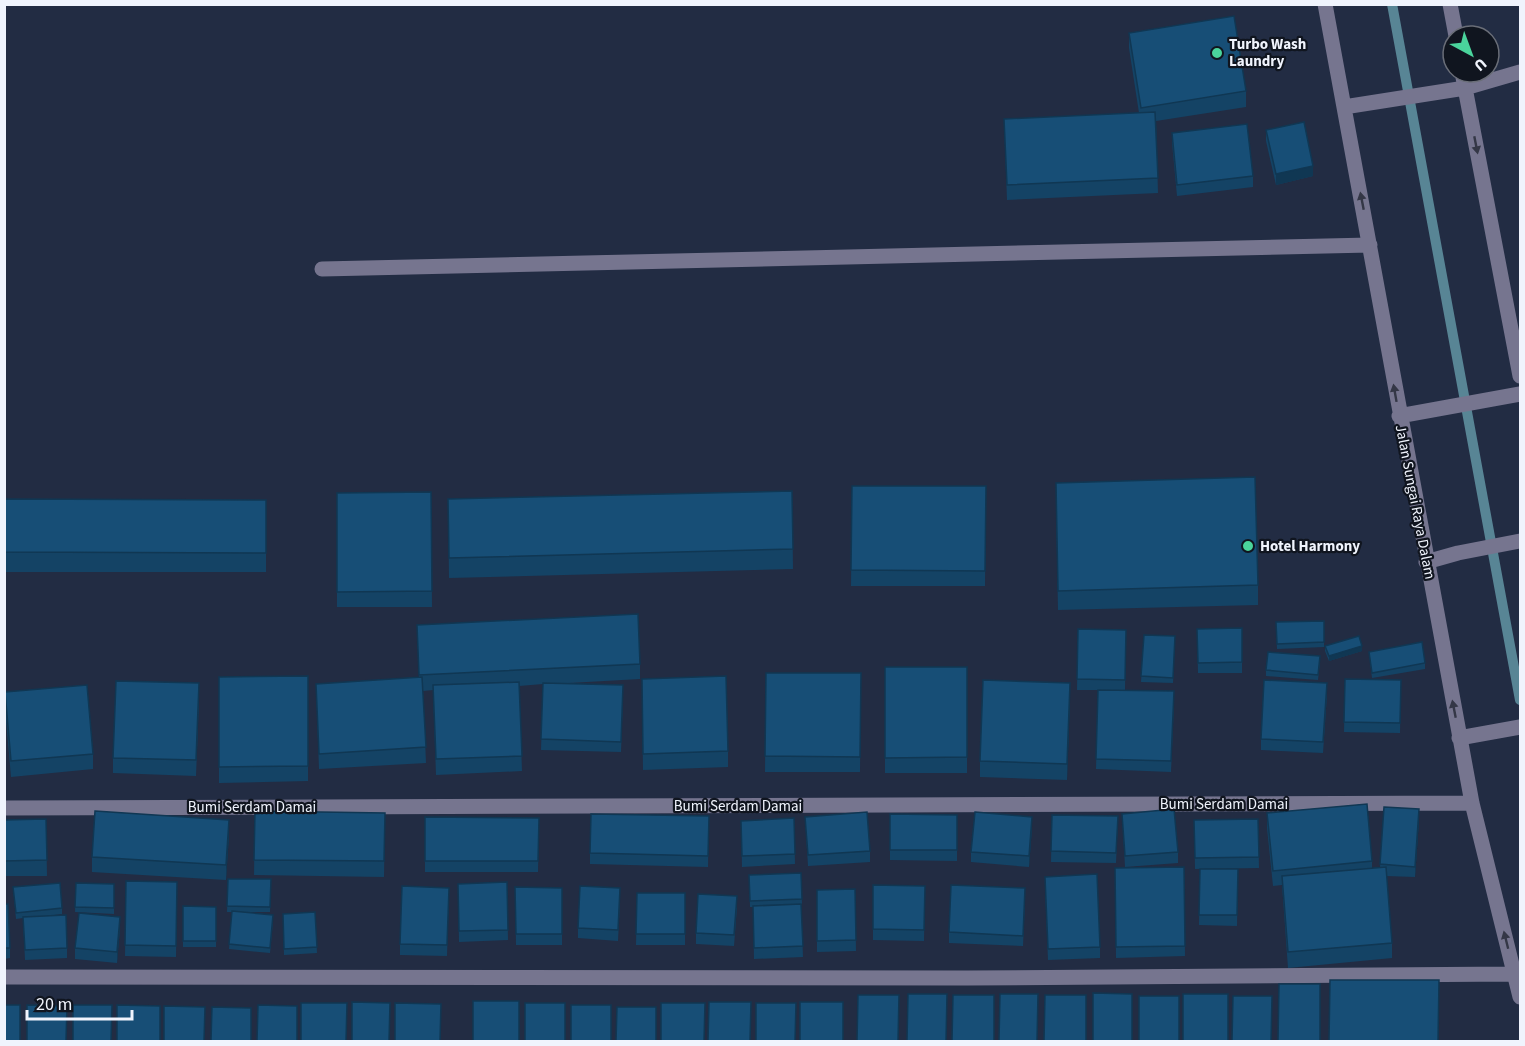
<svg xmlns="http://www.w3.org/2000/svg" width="1525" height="1046" font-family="'Source Sans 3',sans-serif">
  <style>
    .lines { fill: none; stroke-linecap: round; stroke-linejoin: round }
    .stream { stroke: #588595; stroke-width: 10 }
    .minor { stroke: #76758f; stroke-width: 15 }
    .wall { fill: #144365 }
    .shaded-wall { fill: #103753 }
    .building { fill: #174e76; stroke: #103753; stroke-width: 1.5 }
    .oneway { fill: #343746 }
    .poi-dot { fill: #4ad49c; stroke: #10151f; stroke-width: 2 }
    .labels { text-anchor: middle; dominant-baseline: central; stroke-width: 4.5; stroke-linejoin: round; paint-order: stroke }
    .poi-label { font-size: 15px; font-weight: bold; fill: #f0f4fd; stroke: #10151f; text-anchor: start }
    .street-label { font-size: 15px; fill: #f0f4fd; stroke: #10151f }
  </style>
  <rect width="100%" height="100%" fill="#222c43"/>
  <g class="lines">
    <path class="stream" d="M1392,4L1520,700"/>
    <path class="minor" d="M1325,4L1472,803L1520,997
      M1450,4L1456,36
      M1462,72L1520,376
      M1344,107L1465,88L1520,72
      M322,269L1370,245
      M1399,416L1520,394
      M1426,562L1458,553L1520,541
      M1459,738L1520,727
      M4,808L1472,803
      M4,977L967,978L1514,974"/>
  </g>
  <path class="wall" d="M1129,33L1246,91V107L1156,121L1158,193L1007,200L1004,119L1139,113L1129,48Z
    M1266,130L1313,176L1276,185L1266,141Z
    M1172,133L1253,176V187L1177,196L1172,143Z
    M852,486H986L985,586H851Z
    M792,491L793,569L449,578L448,499Z
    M431,492L432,607H337V493Z
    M4,499L266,500V572H4Z
    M1056,502L1258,585V605L1058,610Z
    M1324,621V647L1277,649L1276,622Z
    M417,625L640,664V679L569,683L623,695L621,752L541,750L543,684L519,686L522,771L436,775L433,690L423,691L426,763L319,769L316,684L419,677Z
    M1242,628V673H1198L1197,629Z
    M1078,629L1126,630L1125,690L1174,702L1171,772L1096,769L1098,690H1077Z
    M1144,635L1175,636L1173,683L1141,682Z
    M1325,646L1362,651L1329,661L1325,651Z
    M1369,652L1425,663V669L1372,678Z
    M1320,662L1318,680L1266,676V670Z
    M885,667H967V773H885Z
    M766,673H861L860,772H765Z
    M308,676V781L219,783V677Z
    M1345,679L1401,680L1400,733L1344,732Z
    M5,692L93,754V769L11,777L5,708Z
    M642,694L728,751V767L643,770Z
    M1327,694L1323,753L1261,750V739Z
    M1070,698L1067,780L980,777V761Z
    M199,699L196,776L113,773V758Z
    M1384,807L1419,820L1415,877L1386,876L1392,943V958L1288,968L1282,885L1273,886L1267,828V813L1372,861V868L1380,867Z
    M255,811L385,813L384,877L254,875Z
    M890,814L957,815V861L890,860Z
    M1122,814L1178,852V863L1125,867Z
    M1052,815L1118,816L1116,863L1051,862Z
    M709,816L708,867L590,864V853Z
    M425,817L539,818L538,872H425Z
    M805,817L870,851V862L808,866Z
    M794,818L795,864L742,867L741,821Z
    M46,819L47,876H4V820Z
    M1258,819L1259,868L1195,869L1194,820Z
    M1032,828L1029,867L971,862V852Z
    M229,835L226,880L92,872V857Z
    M1184,867L1185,956L1116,958L1115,868Z
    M1200,869H1238L1237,926L1199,925Z
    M801,873L802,904H801L803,957L754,959L753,907H750L749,875Z
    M228,879H271L270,912H243L273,921L270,953L229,949L232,912H227Z
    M126,881L177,882L176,957L125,956Z
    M507,882L508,940L459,942L458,884Z
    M76,883L114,884V914L75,912Z
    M873,885L925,886L924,941L873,940Z
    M13,887L62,908V914L46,916L67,948V958L25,960L23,918L16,919Z
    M515,887L562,888V945H516Z
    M1045,887L1100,947V958L1048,960Z
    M449,888L447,956L400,955V944Z
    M855,889L856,951L817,952V890Z
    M637,893H685V945H636Z
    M620,899L618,941L578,938V928Z
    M1025,899L1023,946L949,943V932Z
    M4,904L10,948V958L4,959Z
    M183,906L216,907V947H183Z
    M737,907L734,946L696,944V933Z
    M315,912L317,953L284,955L283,914Z
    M120,928L117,963L75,959V948Z"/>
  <path class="shaded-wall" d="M1313,166V176L1276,185V174Z
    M1362,646V651L1329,661V656Z
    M1070,683V698L1067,780V764Z
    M1419,809V820L1415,877V867Z
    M1032,817V828L1029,867V856Z
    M229,820V835L226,880V865Z
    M120,917V928L117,963V952Z"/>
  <path class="building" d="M1234,16L1246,91L1141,108L1129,33Z
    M1155,112L1158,178L1007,185L1004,119Z
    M1304,122L1313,166L1276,174L1266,130Z
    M1247,124L1253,176L1177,185L1172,133Z
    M1255,477L1258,585L1058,591L1056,483Z
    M852,486H986L985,571L851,570Z
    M792,491L793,549L449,558L448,499Z
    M431,492L432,591L337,592V493Z
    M4,499L266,500V553L4,552Z
    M638,614L640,664L419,675L417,625Z
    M1324,621V642L1277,644L1276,622Z
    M1242,628V662L1198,663L1197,629Z
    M1078,629L1126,630L1125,680L1077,679Z
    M1144,635L1175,636L1173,678L1141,676Z
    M1359,636L1362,646L1329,656L1325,646Z
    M1422,642L1425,663L1372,673L1369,652Z
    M1268,652L1320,656L1318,675L1266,670Z
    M885,667H967V757L885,758Z
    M766,673H861L860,757L765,756Z
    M308,676V766L219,767V677Z
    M726,676L728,751L643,754L642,679Z
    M422,677L426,747L319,754L316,684Z
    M1345,679L1401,680L1400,723L1344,722Z
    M983,680L1070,683L1067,764L980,761Z
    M1264,680L1327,683L1323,742L1261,739Z
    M116,681L199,683L196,760L113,758Z
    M519,682L522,756L436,759L433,685Z
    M543,683L623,685L621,742L541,739Z
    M87,685L93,754L11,761L5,692Z
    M1098,690L1174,691L1171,761L1096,759Z
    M1367,804L1372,861L1273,871L1267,813Z
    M1384,807L1419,809L1415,867L1380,864Z
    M1174,809L1178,852L1125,856L1122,814Z
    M95,811L229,820L226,865L92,857Z
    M255,811L385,813L384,861L254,860Z
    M867,812L870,851L808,855L805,817Z
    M975,812L1032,817L1029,856L971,852Z
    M591,814L709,816L708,856L590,853Z
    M890,814L957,815V850H890Z
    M1052,815L1118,816L1116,853L1051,851Z
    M425,817L539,818L538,861H425Z
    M794,818L795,854L742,856L741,821Z
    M46,819L47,860L4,861V820Z
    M1258,819L1259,857L1195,858L1194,820Z
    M1184,867L1185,946L1116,947L1115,868Z
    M1386,867L1392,943L1288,952L1282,876Z
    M1200,869H1238L1237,915H1199Z
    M801,873L802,899L750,901L749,875Z
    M1097,874L1100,947L1048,949L1045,877Z
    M228,879H271L270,907L227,906Z
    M126,881L177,882L176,946L125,945Z
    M507,882L508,930L459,931L458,884Z
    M60,883L62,908L16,913L13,887Z
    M76,883L114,884V908L75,907Z
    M873,885L925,886L924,930L873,929Z
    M951,885L1025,888L1023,936L949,932Z
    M402,886L449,888L447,945L400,944Z
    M580,886L620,888L618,930L578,928Z
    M515,887L562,888V934H516Z
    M855,889L856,940L817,941V890Z
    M637,893H685V934H636Z
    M698,894L737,896L734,935L696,933Z
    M4,904H8L10,948H4Z
    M801,904L803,946L754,948L753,906Z
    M183,906L216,907V941H183Z
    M232,911L273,915L270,948L229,944Z
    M315,912L317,947L284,949L283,914Z
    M79,913L120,917L117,952L75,948Z
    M66,915L67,948L25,950L23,917Z
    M1330,980H1439L1438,1041H1329Z
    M1279,984H1320V1041H1278Z
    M1093,993L1132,994V1041H1093Z
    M908,994H947L946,1041H907Z
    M1000,994H1038L1037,1041H999Z
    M1183,994H1228V1041H1183Z
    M858,995H899L898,1041H857Z
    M953,995H994V1041H952Z
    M1045,995H1086V1041H1044Z
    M1139,996H1179V1041H1139Z
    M1233,996H1272L1271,1041H1232Z
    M473,1001H519V1041H473Z
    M352,1002L390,1003L389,1041H352Z
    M709,1002H751L750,1041H708Z
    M800,1002H843V1041H800Z
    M301,1003H347L346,1041H301Z
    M395,1003L441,1004L440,1041H395Z
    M525,1003H565V1041H525Z
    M661,1003H705L704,1041H661Z
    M756,1003H796L795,1041H756Z
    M4,1005H20V1041H4Z
    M27,1005L67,1006L66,1041H27Z
    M73,1005H112L111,1041H73Z
    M117,1005L160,1006V1041H117Z
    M258,1005L297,1006V1041H257Z
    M571,1005H611V1041H571Z
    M164,1006L205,1007L204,1041H164Z
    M212,1007L251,1008V1041H211Z
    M617,1007H656V1041H616Z"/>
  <defs><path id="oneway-solid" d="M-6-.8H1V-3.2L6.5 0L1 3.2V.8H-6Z" transform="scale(1.5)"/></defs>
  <g class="oneway">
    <use href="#oneway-solid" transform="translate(1476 145) rotate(79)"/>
    <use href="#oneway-solid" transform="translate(1362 201) rotate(-101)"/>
    <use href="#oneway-solid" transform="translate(1395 393) rotate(-100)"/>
    <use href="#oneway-solid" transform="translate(1454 709) rotate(-101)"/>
    <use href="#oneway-solid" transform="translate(1506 940) rotate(-104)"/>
  </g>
  <g class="poi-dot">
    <circle cx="1217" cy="53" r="6"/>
    <circle cx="1248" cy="546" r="6"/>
  </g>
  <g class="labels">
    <g class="poi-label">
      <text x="1229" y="44">Turbo Wash<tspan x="1229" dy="17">Laundry</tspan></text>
      <text x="1260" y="546">Hotel Harmony</text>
    </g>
    <g class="street-label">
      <text transform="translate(1415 502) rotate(79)">Jalan Sungai Raya Dalam</text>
      <text x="1224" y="804">Bumi Serdam Damai</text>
      <text x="738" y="806">Bumi Serdam Damai</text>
      <text x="252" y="807">Bumi Serdam Damai</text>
    </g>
  </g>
  <rect width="1525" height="1046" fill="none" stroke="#f0f4fd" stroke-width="12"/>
  <g transform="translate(1471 54) rotate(139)"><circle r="28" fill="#10151f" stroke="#6a6e78" stroke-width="1.5"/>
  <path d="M0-4.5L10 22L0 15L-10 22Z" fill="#4ad49c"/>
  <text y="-9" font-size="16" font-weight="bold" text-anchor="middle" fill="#f0f4fd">U</text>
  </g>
  <path d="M27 1010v9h105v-9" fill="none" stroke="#f0f4fd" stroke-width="3"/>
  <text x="36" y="1010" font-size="18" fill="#f0f4fd" stroke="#10151f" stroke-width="4.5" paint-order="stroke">20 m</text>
</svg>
